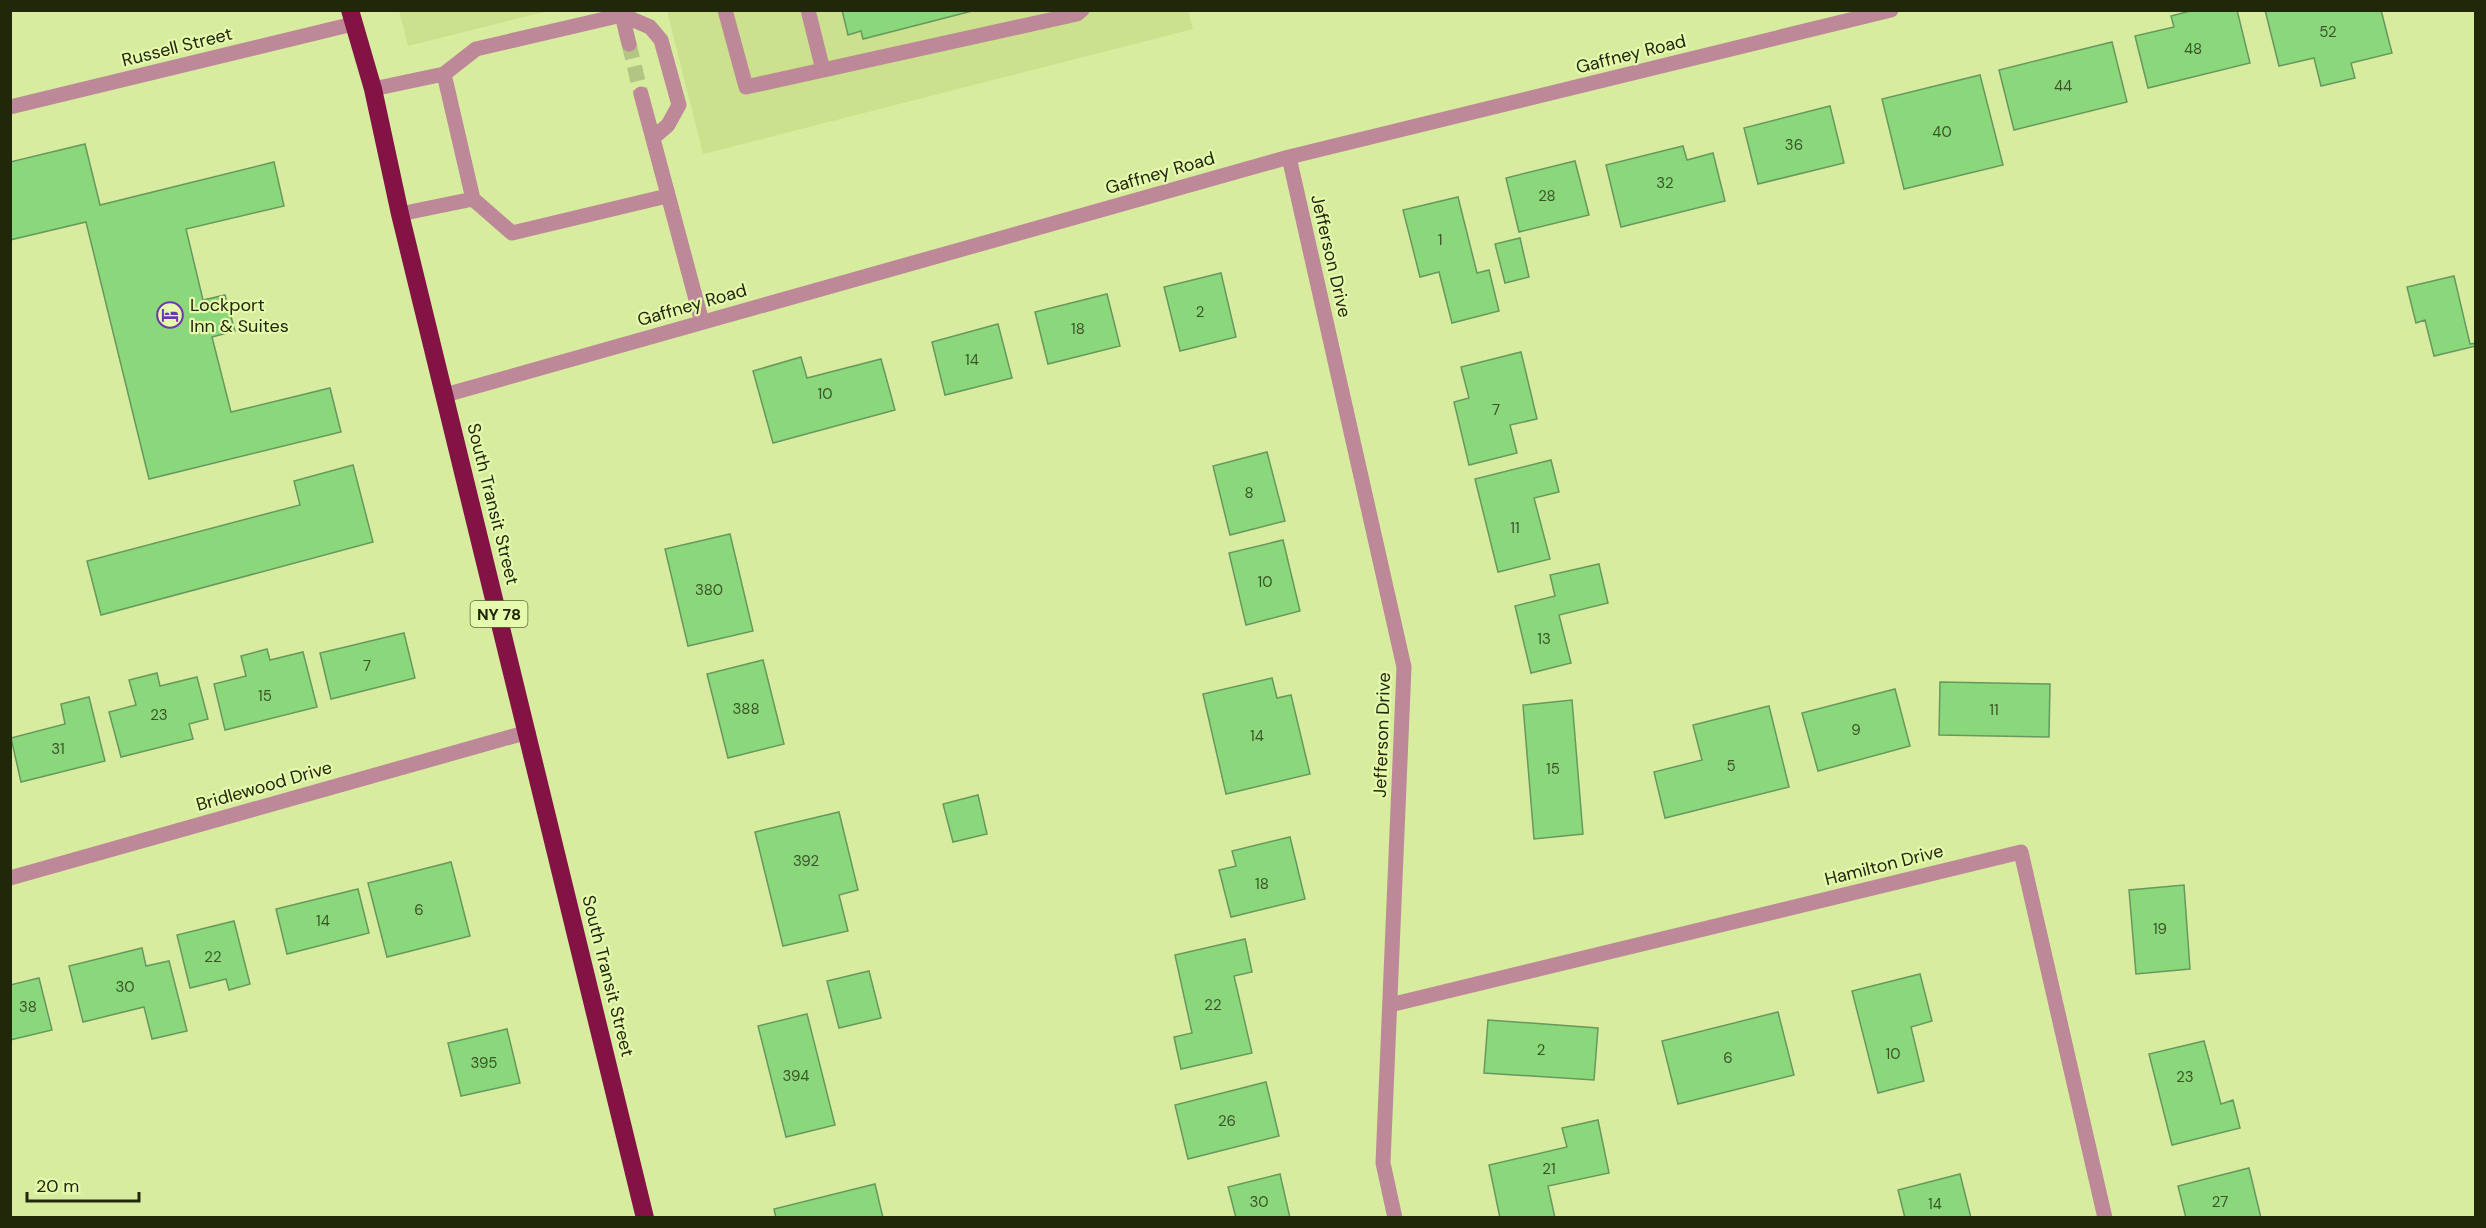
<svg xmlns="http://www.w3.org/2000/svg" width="2486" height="1228" font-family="'DM Sans',sans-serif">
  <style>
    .built { fill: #cce18e }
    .building { fill: #8ad87b; stroke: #67985d; stroke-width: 1.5 }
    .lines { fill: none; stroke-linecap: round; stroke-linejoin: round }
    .minor-tunnel { stroke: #b3c582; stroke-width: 15; stroke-dasharray: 15 8; stroke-linecap: butt }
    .minor { stroke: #bd8897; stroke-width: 15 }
    .highway { stroke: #831345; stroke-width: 18 }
    .labels { text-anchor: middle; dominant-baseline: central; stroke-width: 4.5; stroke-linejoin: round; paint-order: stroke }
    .number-label { font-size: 15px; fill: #3b5426 }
    .shield { fill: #e6faad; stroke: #5c673a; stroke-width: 1.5 }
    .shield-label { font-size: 16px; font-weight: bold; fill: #212809 }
    .street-label { font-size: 18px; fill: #212809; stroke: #e6faad }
    .poi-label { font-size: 18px; fill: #212809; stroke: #e6faad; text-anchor: start }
  </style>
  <rect width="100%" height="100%" fill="#d8eca0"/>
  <path class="built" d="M1188,10L1193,29L703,154L667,11Z
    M399,11V10L548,11L408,46Z"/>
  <path class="building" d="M842,10H976L863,39L861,31L848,35Z
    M2194,10H2237L2250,63L2148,88L2135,36L2174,27L2171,16Z
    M2265,10H2381L2392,53L2351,63L2355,78L2321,86L2314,58L2279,66Z
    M2112,42L2127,102L2014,130L1999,70Z
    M1980,75L2003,165L1904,189L1882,99Z
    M1830,106L1844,163L1758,184L1744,128Z
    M85,144L100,205L274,162L284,206L186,229L203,300L225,295L235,331L212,337L231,412L330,388L341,432L149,479L86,222L10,240V162Z
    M1683,146L1687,160L1713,153L1725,201L1621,227L1606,165Z
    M1575,161L1589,215L1519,232L1506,178Z
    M1458,197L1477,273L1489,270L1499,311L1452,323L1439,272L1420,277L1403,210Z
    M1520,238L1529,277L1505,283L1495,244Z
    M1221,273L1236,337L1180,351L1164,287Z
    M2454,276L2470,344L2476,343V346L2434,356L2425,320L2416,323L2407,287Z
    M1107,294L1120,346L1048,364L1035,312Z
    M998,324L1012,378L945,395L932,342Z
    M1521,352L1537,419L1510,425L1517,453L1469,465L1454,402L1469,398L1461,367Z
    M801,357L807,378L881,359L895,410L773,443L753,371Z
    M1267,452L1285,521L1230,535L1213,466Z
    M1551,460L1559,492L1534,498L1550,559L1498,572L1475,479Z
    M353,465L373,542L101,615L87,561L300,505L294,481Z
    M730,534L753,631L688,646L665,549Z
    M1283,540L1300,611L1246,625L1229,553Z
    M1599,564L1608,603L1559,615L1571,663L1531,673L1515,606L1555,596L1550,575Z
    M404,633L415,678L331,699L320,653Z
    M267,649L270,660L303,652L317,707L225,730L214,684L246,676L241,656Z
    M763,660L784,744L728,758L707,674Z
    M157,673L160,686L197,677L208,719L189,724L193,739L121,757L109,712L136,705L129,680Z
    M1272,678L1277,698L1291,695L1310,774L1226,794L1203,694Z
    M1940,682L2050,684L2049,737L1939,735Z
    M1895,689L1910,746L1818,771L1802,713Z
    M89,697L105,761L21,782L11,738L65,724L61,704Z
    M1572,700L1583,834L1534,839L1523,705Z
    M1769,706L1789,787L1665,818L1654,772L1702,760L1693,725Z
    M978,795L987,834L953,842L943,804Z
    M839,812L858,890L839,895L848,931L783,946L755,832Z
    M1290,837L1305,899L1231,917L1219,870L1236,866L1232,851Z
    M451,862L470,936L387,957L368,883Z
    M2184,885L2190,969L2136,974L2129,890Z
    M358,889L369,933L287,954L276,909Z
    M234,921L250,984L229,990L226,979L190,988L177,935Z
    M1245,939L1252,972L1234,976L1252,1053L1181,1069L1174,1037L1192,1033L1175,955Z
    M142,948L146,966L169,961L187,1031L152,1039L144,1007L83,1022L69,966Z
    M869,971L881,1018L839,1028L827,981Z
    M1920,974L1932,1021L1911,1027L1924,1081L1878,1093L1852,991Z
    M39,978L52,1030L10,1040V985Z
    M1778,1012L1794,1075L1678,1104L1662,1041Z
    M807,1014L835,1125L786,1137L758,1026Z
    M1488,1020L1598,1028L1594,1080L1484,1073Z
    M507,1029L520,1083L461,1096L448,1043Z
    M2204,1041L2221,1104L2233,1100L2240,1128L2172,1145L2149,1054Z
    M1266,1082L1279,1136L1188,1159L1175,1105Z
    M1598,1120L1609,1173L1548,1186L1555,1218H1500L1489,1165L1567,1147L1562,1128Z
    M2249,1168L2261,1218H2186L2178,1186Z
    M1280,1174L1290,1218H1236L1228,1187Z
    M1960,1174L1971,1218H1905L1898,1190Z
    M875,1184L883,1218H776L774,1209Z"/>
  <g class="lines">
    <path class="minor-tunnel" d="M629,44L641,94"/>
    <path class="minor" d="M725,10L746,87L1077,14L1082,10
      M808,10L823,70
      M622,15L629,44
      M444,74L473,199
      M373,89L444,74L476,49L622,15L650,27L661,40L679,105L668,125L653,138
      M641,94L702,322
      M10,107L353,24
      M1289,157L1404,667L1383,1163L1395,1218
      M400,214L473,199L512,233L667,196
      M445,395L1289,157L1891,10
      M10,878L528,732
      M1390,1005L2021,852L2105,1218"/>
    <path class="highway" d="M350,10L373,89L400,214L645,1218"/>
  </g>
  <defs>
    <g id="hotel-ring" transform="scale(1.35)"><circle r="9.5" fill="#e6faad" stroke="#6d37ae" stroke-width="1.5"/><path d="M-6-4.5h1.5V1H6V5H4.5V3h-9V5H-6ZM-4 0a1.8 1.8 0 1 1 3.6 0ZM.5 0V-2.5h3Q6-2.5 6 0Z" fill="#6d37ae"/></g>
  </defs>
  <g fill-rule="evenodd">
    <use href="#hotel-ring" x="170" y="315"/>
  </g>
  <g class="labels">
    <g class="number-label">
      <text x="2328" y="32">52</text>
      <text x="2193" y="49">48</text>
      <text x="2063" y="86">44</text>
      <text x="1942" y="132">40</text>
      <text x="1794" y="145">36</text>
      <text x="1665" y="183">32</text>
      <text x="1547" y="196">28</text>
      <text x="1440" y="240">1</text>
      <text x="1200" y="312">2</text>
      <text x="1078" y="329">18</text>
      <text x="972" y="360">14</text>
      <text x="825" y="394">10</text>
      <text x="1496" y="410">7</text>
      <text x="1249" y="493">8</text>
      <text x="1515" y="528">11</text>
      <text x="1265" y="582">10</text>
      <text x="709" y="590">380</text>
      <text x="1544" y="639">13</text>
      <text x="367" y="666">7</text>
      <text x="265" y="696">15</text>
      <text x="746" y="709">388</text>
      <text x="1994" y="710">11</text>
      <text x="159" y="715">23</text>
      <text x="1856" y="730">9</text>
      <text x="1257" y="736">14</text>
      <text x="58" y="749">31</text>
      <text x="1731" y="766">5</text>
      <text x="1553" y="769">15</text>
      <text x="806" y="861">392</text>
      <text x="1262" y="884">18</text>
      <text x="419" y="910">6</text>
      <text x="323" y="921">14</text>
      <text x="2160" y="929">19</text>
      <text x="213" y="957">22</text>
      <text x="125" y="987">30</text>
      <text x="1213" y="1005">22</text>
      <text x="28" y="1007">38</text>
      <text x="1541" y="1050">2</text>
      <text x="1893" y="1054">10</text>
      <text x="1728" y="1058">6</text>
      <text x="484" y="1063">395</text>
      <text x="796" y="1076">394</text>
      <text x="2185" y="1077">23</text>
      <text x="1227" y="1121">26</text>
      <text x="1549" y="1169">21</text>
      <text x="1259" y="1202">30</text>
      <text x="2220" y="1202">27</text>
      <text x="1935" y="1204">14</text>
    </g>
    <rect class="shield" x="470.5" y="601" width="57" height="26" rx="4.5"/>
    <g class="shield-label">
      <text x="499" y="614">NY 78</text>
    </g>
    <g class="street-label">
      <text transform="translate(177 47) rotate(-14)">Russell Street</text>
      <text transform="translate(1631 54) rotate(-14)">Gaffney Road</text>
      <text transform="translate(1160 173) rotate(-16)">Gaffney Road</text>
      <text transform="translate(1331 256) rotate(77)">Jefferson Drive</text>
      <text transform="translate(692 305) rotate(-16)">Gaffney Road</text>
      <text transform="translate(493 504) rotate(76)">South Transit Street</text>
      <text transform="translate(1382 735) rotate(-88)">Jefferson Drive</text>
      <text transform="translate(264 786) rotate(-16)">Bridlewood Drive</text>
      <text transform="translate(1884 865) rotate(-14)">Hamilton Drive</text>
      <text transform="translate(608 976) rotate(76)">South Transit Street</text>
    </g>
    <g class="poi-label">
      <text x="190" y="305">Lockport<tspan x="190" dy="21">Inn &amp; Suites</tspan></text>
    </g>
  </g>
  <rect width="2486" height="1228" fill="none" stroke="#212809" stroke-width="24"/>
  <path d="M27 1192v9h112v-9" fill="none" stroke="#212809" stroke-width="3"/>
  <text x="36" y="1192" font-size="18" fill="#212809" stroke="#e6faad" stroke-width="4.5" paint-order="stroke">20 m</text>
</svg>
